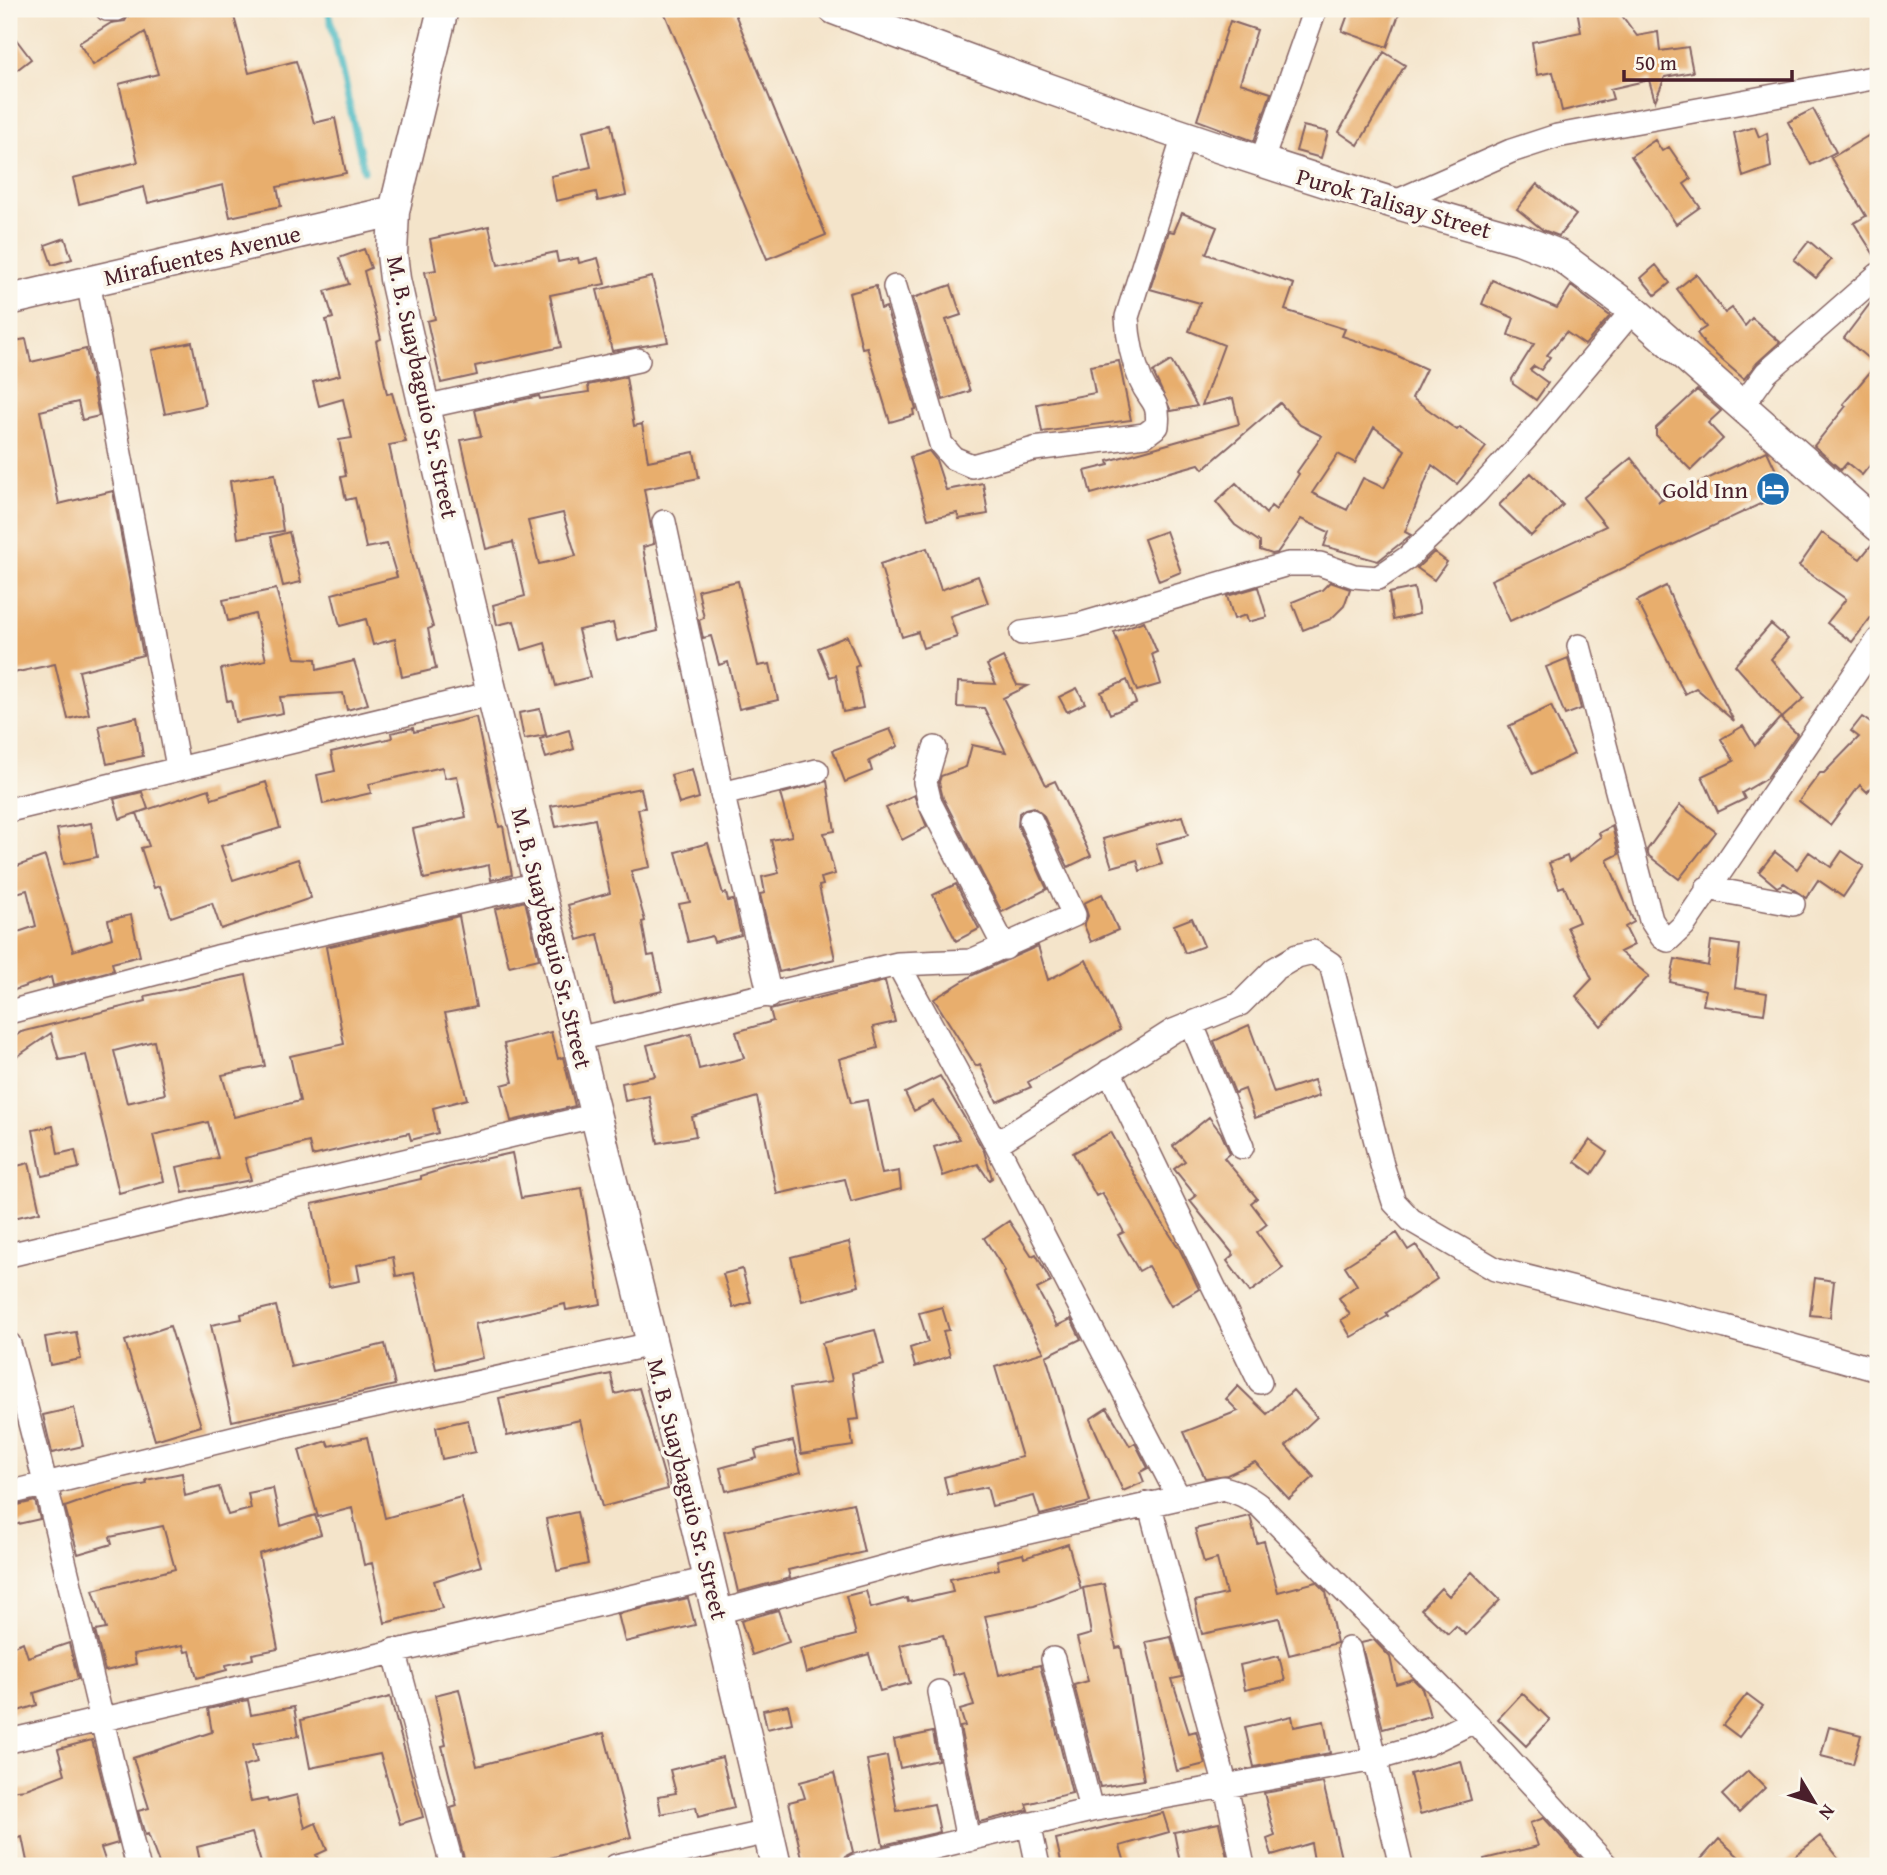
<svg xmlns="http://www.w3.org/2000/svg" width="1887" height="1875" font-family="'Gentium Book Plus',serif">
  <style>
    .lines { fill: none; stroke-linecap: round; stroke-linejoin: round }
    .stream { stroke: #4ab9c2; stroke-width: 7 }
    .building { fill: #e8ae6d; fill-rule: evenodd }
    .minor-casing { stroke: #866463; stroke-width: 26 }
    .tertiary-casing { stroke: #866463; stroke-width: 33 }
    .minor { stroke: #fff; stroke-width: 23 }
    .tertiary { stroke: #fff; stroke-width: 30 }
    .labels { text-anchor: middle; dominant-baseline: central; stroke-width: 7; stroke-linejoin: round; paint-order: stroke }
    .street-label { font-size: 24px; fill: #4a1f2b; stroke: #fbf7ec }
    .poi-label { font-size: 24px; fill: #4a1f2b; stroke: #fbf7ec; text-anchor: end }
  </style>
  <rect width="100%" height="100%" fill="#fbf7ec"/>
  <filter id="ink" filterUnits="userSpaceOnUse"><feTurbulence type="fractalNoise" baseFrequency=".0143" numOctaves="2"/><feDisplacementMap in="SourceGraphic" scale="14" xChannelSelector="R" yChannelSelector="G"/><feConvolveMatrix kernelMatrix="1 2 1 2 8 2 1 2 1" color-interpolation-filters="sRGB"/></filter>
  <filter id="wash" filterUnits="userSpaceOnUse"><feTurbulence type="fractalNoise" baseFrequency=".00686" numOctaves="4" result="noise"/><feDisplacementMap in="SourceGraphic" scale="28" xChannelSelector="R" yChannelSelector="G"/><feGaussianBlur stdDeviation="1.57" result="paint"/><feColorMatrix in="noise" values="0 0 0 0 0 0 0 0 0 0 0 0 0 0 0 0 0 1.4 0 .05"/><feComposite in="paint" operator="in"/></filter>
  <g filter="url(#wash)">
    <rect width="100%" height="100%" fill="#f4e4ca"/>
    <g class="lines">
      <path class="stream" d="M328,9L364,171"/>
    </g>
    <g id="blocks">
      <path class="building" d="M145,9H232L249,73L296,61L314,123L335,118L346,173L277,187L281,206L230,217L223,185L148,203L144,187L79,204L73,178L138,162L119,84L158,74L145,32L93,65L79,43L111,23L125,21L130,13Z
        M663,9H733L826,235L767,259Z
        M1350,9H1401L1387,47L1342,31Z
        M1577,9H1617L1637,36L1658,32L1660,51L1688,47L1693,72L1665,77L1655,101L1649,80L1610,89L1613,99L1562,111L1553,72L1537,75L1532,42L1581,32Z
        M1230,21L1257,30L1240,83L1271,93L1254,141L1197,120Z
        M9,30L31,59L9,76Z
        M1384,52L1405,65L1358,145L1339,132Z
        M1813,109L1836,152L1811,165L1788,122Z
        M611,124L626,195L598,201L596,192L556,201L551,176L591,167L583,131Z
        M1303,126L1328,132L1321,158L1296,151Z
        M1755,127L1759,137L1767,133L1771,167L1743,177L1734,133Z
        M1878,130V261L1854,223L1866,216L1831,158Z
        M1655,140L1662,151L1669,147L1691,179L1684,184L1700,207L1676,224L1631,156Z
        M1537,184L1576,215L1559,236L1543,230L1517,209Z
        M1182,213L1217,227L1206,254L1294,284L1285,310L1345,329L1342,336L1387,351L1426,369L1412,398L1457,430L1460,427L1486,447L1457,484L1432,465L1405,532L1411,535L1378,561L1324,546L1329,532L1301,519L1277,553L1272,554L1260,550V542L1235,525L1216,502L1236,483L1266,514L1271,506L1276,510L1299,474L1297,472L1322,436L1300,425L1280,403L1203,469L1199,464L1091,494L1085,471L1109,465L1108,461L1239,424L1233,398L1202,405L1224,345L1189,331L1200,303L1150,289L1169,231L1174,232ZM1374,427L1405,450L1384,488L1363,478L1347,510L1312,493L1338,454L1355,463Z
        M489,226L498,265L556,252L558,262L578,258L579,263L598,258L605,284L550,295L561,347L475,366L477,375L441,383L427,321L435,319L425,272L436,270L430,239Z
        M65,238L72,259L52,265L45,245Z
        M1809,241L1831,260L1816,278L1794,260Z
        M364,249L371,268L364,271L381,339L376,341L387,394L392,393L406,442L389,445L413,557L433,627L428,629L436,669L402,677L395,639L373,645L366,619L340,626L332,594L397,577L387,544L366,548L355,498L346,500L341,477L346,476L339,440L352,438L343,399L319,406L313,382L340,375L326,320L333,318L325,291L349,284L339,258Z
        M1656,265L1670,283L1655,295L1641,278Z
        M1696,274L1725,313L1732,308L1745,326L1752,318L1780,342L1757,363L1744,379L1706,346L1697,333L1706,327L1677,289Z
        M652,277L668,342L612,351L597,290Z
        M1492,280L1557,308L1571,286L1610,316L1585,345L1566,332L1547,355L1550,357L1541,370L1534,366L1530,370L1548,383L1536,400L1513,384L1512,379L1534,344L1508,335L1514,318L1482,304Z
        M951,285L961,315L946,320L970,391L943,400L913,298Z
        M876,286L881,309L886,307L916,409L913,410L914,415L890,422L867,347L862,348L849,293Z
        M1878,293V455L1862,475L1847,463L1841,470L1814,446L1846,406L1843,404L1876,365L1844,338Z
        M26,339L31,362L86,349L99,416L82,420L78,402L40,411L59,504L113,491L143,655L79,671L89,714L68,719L55,664L9,674V342Z
        M192,342L205,405L165,414L152,350Z
        M1119,361L1131,420L1042,432L1037,404L1095,393L1090,366Z
        M1171,361L1197,406L1171,411L1153,372Z
        M626,377L634,426L642,424L648,461L694,452L699,478L644,489L654,544L643,547L658,631L617,641L613,623L578,630L590,677L556,686L545,643L522,650L514,621L497,625L493,605L525,596L513,542L486,549L461,440L481,436L475,410L539,396L540,399L589,392L588,385ZM563,513L576,556L539,564L528,521Z
        M1697,390L1721,411L1708,423L1723,439L1691,470L1656,435V428Z
        M929,451L936,460L946,490L983,483L988,514L959,519L957,513L928,519L910,457Z
        M1767,451L1786,492L1510,621L1491,580L1606,526L1583,498L1631,458L1662,498L1658,502Z
        M1531,473L1563,505L1531,536L1499,505Z
        M275,474L283,531L238,538L230,481Z
        M1166,531L1181,572L1159,581L1144,539Z
        M289,532L301,582L283,586L271,537Z
        M1822,533L1860,559L1873,543H1878V608L1852,642L1827,623L1846,599L1799,566Z
        M927,548L941,590L978,576L988,603L950,616L957,637L923,648L918,632L902,637L880,564Z
        M1434,552L1447,562L1434,580L1417,568Z
        M738,581L758,666L770,664L778,700L739,709L728,662L719,665L711,636L703,638L699,620L704,618L698,590Z
        M1330,582L1350,589L1344,606L1331,619L1303,630L1292,602L1322,590Z
        M1666,586L1680,618L1734,721L1696,688L1685,694L1637,601Z
        M1258,587L1267,617L1248,622L1246,615L1234,619L1227,596Z
        M1414,588L1419,614L1393,620L1389,593Z
        M276,589L295,658L316,659L317,670L354,661L368,704L347,710L343,693L280,697L283,713L235,722L231,700L227,701L221,669L266,660L255,614L228,621L223,600Z
        M1144,621L1157,652L1152,654L1161,684L1137,691L1114,632Z
        M1771,624L1788,639L1771,659L1804,698L1782,718L1735,665Z
        M847,636L859,665L855,667L863,708L843,712L836,675L830,677L818,648Z
        M1003,657L1017,685L1028,686L1003,698L1046,785L1055,781L1091,856L1068,867L1043,815L1033,807L1025,809L1019,813L1018,826L1047,889L1002,912L943,798L939,782L941,776L966,767L972,745L1006,752L984,708L957,707L958,682L996,684L987,665Z
        M1568,658L1581,709L1565,715L1546,667Z
        M1127,680L1136,703L1110,714L1101,692Z
        M1077,688L1085,703L1067,712L1059,697Z
        M1551,706L1574,754L1533,774L1509,726Z
        M540,709L546,735L524,739L519,713Z
        M137,717L143,756L107,764L99,726Z
        M476,717L499,827L503,826L512,875L491,880L489,865L424,879L413,829L466,817L457,776L445,778L442,767L369,784L371,793L323,804L317,775L335,771L331,752L392,738L391,733L413,728L414,732Z
        M1862,717L1872,724L1878,718V781L1867,792L1860,785L1830,825L1799,801L1820,773H1824L1859,737L1851,731Z
        M1780,718L1797,734L1767,778L1742,793L1745,799L1718,812L1702,776L1734,761L1721,739L1743,726L1755,746Z
        M890,729L898,746L869,761L872,771L845,782L833,750Z
        M569,730L574,749L546,758L540,739Z
        M692,769L699,798L679,804L671,775Z
        M827,781L835,831L824,833L835,874L821,878L823,885L819,886L835,959L779,972L760,894L765,893L762,877L779,873L771,840L792,836L780,794Z
        M266,782L280,828L221,846L233,880L298,859L311,898L221,929L212,903L171,917L160,886L154,888L141,848L149,846L137,813L209,789L212,799Z
        M641,788L645,808L638,809L650,867L631,871L645,921L642,922L648,956L654,955L662,991L614,1003L598,934L578,940L568,905L610,893L595,819L556,827L551,806Z
        M142,792L148,809L120,819L114,799Z
        M914,795L927,827L902,840L886,808Z
        M1680,805L1716,832L1679,879L1649,856L1647,850Z
        M1182,816L1188,835L1156,844L1162,864L1140,871L1137,860L1112,867L1103,839Z
        M91,823L97,857L64,864L57,829Z
        M1612,826L1619,854L1607,860L1634,922L1625,927L1634,945L1620,952L1649,976L1601,1026L1576,996L1592,979L1567,927L1579,922L1564,886L1559,888L1549,863L1567,856L1569,862L1601,837L1599,833Z
        M708,843L723,894L726,893L728,901L733,900L741,935L714,942L712,936L688,942L679,904L690,902L676,852Z
        M1842,851L1864,866L1843,897L1818,880L1806,898L1784,883L1777,887L1759,872L1775,852L1797,869L1809,852L1831,867Z
        M45,856L73,951L112,938L108,920L131,915L140,956L112,963L114,970L53,986L51,977L9,992V935L36,926L27,890L9,895V869Z
        M956,884L979,929L956,941L933,895Z
        M1102,894L1118,930L1091,942L1084,925L1088,916L1084,903Z
        M525,901L539,959L509,966L495,909Z
        M459,916L476,1007L445,1013L467,1099L433,1108L438,1133L411,1140L409,1133L312,1156L309,1142L245,1158L251,1180L183,1193L177,1167L218,1158L208,1122L153,1135L164,1181L119,1193L86,1055L59,1060L51,1033L9,1062V1041L21,1032L146,1001L145,996L246,975L265,1066L222,1075L234,1117L300,1101L290,1056L344,1044L326,947ZM154,1041L165,1094L127,1103L114,1051Z
        M1192,918L1204,946L1185,953L1174,925Z
        M1711,941L1740,945L1735,988L1767,993L1764,1014L1703,1005L1706,990L1670,982L1675,959L1708,966Z
        M1038,946L1048,980L1086,960L1120,1030L1028,1082L1031,1087L997,1102L980,1064L976,1066L934,999L973,975Z
        M885,981L895,1022L873,1027L878,1048L839,1059L851,1103L867,1100L882,1174L899,1171L901,1189L851,1202L845,1179L777,1194L757,1097L692,1117L696,1136L658,1143L649,1096L625,1101L622,1083L655,1076L647,1045L691,1034L699,1069L744,1058L736,1032L773,1021L770,1010Z
        M1249,1025L1274,1093L1314,1080L1319,1096L1255,1118L1245,1089L1235,1093L1214,1041Z
        M551,1032L558,1059L563,1057L575,1106L511,1121L502,1085L513,1082L504,1044Z
        M940,1076L984,1151L992,1178L989,1180L978,1164L943,1176L934,1147L960,1139L933,1101L914,1111L905,1093Z
        M1209,1117L1221,1133L1230,1153L1224,1158L1257,1198L1251,1203L1267,1224L1257,1232L1283,1268L1250,1292L1227,1261L1234,1255L1190,1201L1196,1196L1174,1169L1185,1161L1173,1146Z
        M53,1126L58,1154L75,1150L79,1168L42,1176L33,1130Z
        M1111,1132L1156,1213L1180,1250L1199,1289L1171,1306L1148,1266L1139,1271L1118,1235L1124,1232L1102,1193L1096,1196L1073,1153Z
        M1590,1140L1607,1152L1592,1174L1575,1162Z
        M512,1153L521,1198L582,1188L601,1304L566,1310L565,1304L475,1324L483,1358L436,1369L414,1273L396,1276L393,1257L357,1265L360,1281L329,1287L312,1204L421,1179V1176L457,1165Z
        M29,1163L40,1212L9,1219V1168Z
        M1009,1221L1032,1256L1036,1254L1051,1282L1037,1289L1057,1326L1071,1319L1081,1339L1046,1356L1090,1502L1040,1515L1034,1496L992,1506L987,1487L948,1495L944,1477L1022,1457L995,1367L1044,1352L1020,1308L1003,1272L1005,1271L984,1238Z
        M1397,1233L1408,1250L1416,1245L1437,1279L1386,1313L1388,1316L1351,1337L1341,1320L1350,1315L1339,1298L1357,1285L1345,1266Z
        M849,1242L859,1286L802,1301L791,1257Z
        M742,1269L751,1302L733,1308L723,1274Z
        M1815,1278L1834,1281L1830,1317L1810,1315Z
        M276,1306L291,1367L385,1344L395,1385L232,1421L211,1325L242,1319L241,1314Z
        M942,1307L949,1330L943,1331L950,1356L915,1367L910,1348L928,1342L919,1313Z
        M170,1326L201,1426L155,1440L125,1341Z
        M875,1330L884,1365L852,1373L859,1419L849,1420L853,1446L801,1454L790,1388L831,1382L822,1343Z
        M76,1332L81,1359L50,1365L45,1337Z
        M611,1374L615,1394L639,1388L668,1489L602,1507L580,1420L507,1436L499,1398Z
        M1238,1386L1267,1414L1293,1390L1317,1417L1286,1446L1314,1477L1289,1499L1255,1462L1227,1475L1205,1478L1194,1455L1184,1432L1238,1411L1226,1399Z
        M74,1408L83,1446L52,1453L43,1415Z
        M1107,1408L1130,1446L1135,1443L1148,1468L1140,1472L1144,1482L1123,1491L1090,1419Z
        M468,1420L475,1452L442,1459L436,1427Z
        M367,1437L385,1518L461,1497L481,1566L434,1581L442,1608L385,1623L372,1563L364,1565L352,1508L318,1517L299,1450L327,1441L329,1446Z
        M793,1441L801,1472L726,1491L720,1468L757,1458L755,1450Z
        M182,1473L185,1496L219,1487L228,1515L251,1509L248,1493L273,1488L281,1526L315,1515L321,1534L259,1554L278,1649L252,1654L253,1659L226,1665L227,1670L197,1678L190,1651L185,1652L183,1645L134,1654L136,1664L105,1671L95,1631L106,1629L93,1590L175,1569L163,1526L110,1537L112,1544L78,1554L65,1507L107,1492L147,1484L146,1480Z
        M35,1501L40,1519L9,1526V1507Z
        M853,1503L864,1552L788,1570L790,1578L738,1592L724,1532Z
        M577,1512L588,1564L557,1571L546,1519Z
        M1250,1516L1257,1543L1264,1541L1278,1592L1316,1582L1326,1592L1337,1643L1289,1655L1279,1618L1202,1634L1195,1601L1226,1594L1217,1559L1204,1563L1195,1529Z
        M1068,1544L1081,1589L1034,1606L985,1616L999,1675L1040,1665L1072,1793L1026,1804L1028,1810L979,1822L960,1727L965,1726L960,1710L974,1706L964,1672L953,1675L943,1635L900,1645L910,1683L880,1691L869,1654L806,1673L800,1649L856,1635L846,1596L866,1591L871,1608L907,1598L908,1602L953,1592L950,1579L999,1569L997,1560L1023,1554L1024,1558Z
        M1472,1572L1500,1600L1466,1635L1456,1626L1448,1634L1421,1609L1441,1588L1449,1596Z
        M1104,1584L1116,1648L1121,1647L1144,1780L1100,1787L1074,1685L1088,1681L1077,1638L1091,1634L1083,1588Z
        M688,1598L695,1625L625,1642L618,1614Z
        M778,1610L789,1642L752,1655L741,1621Z
        M1171,1637L1182,1677L1172,1679L1189,1733L1196,1731L1205,1764L1177,1771L1146,1642Z
        M1374,1640L1390,1657L1396,1684L1413,1679L1422,1688L1430,1716L1383,1729L1361,1643Z
        M23,1642L28,1657L69,1643L78,1679L34,1693L37,1705L9,1714V1648Z
        M1279,1656L1285,1681L1245,1690L1240,1665Z
        M459,1689L477,1766L604,1733L631,1837L519,1866H466L451,1808L457,1806L442,1746L446,1745L435,1695Z
        M1522,1693L1550,1720L1526,1746L1498,1719Z
        M1747,1694L1763,1706L1739,1737L1723,1725Z
        M390,1697L423,1817L400,1824L380,1754L310,1768L301,1720Z
        M248,1700L251,1715L294,1707L299,1736L253,1744L257,1762L243,1766L251,1802L267,1799L268,1802L297,1795L305,1828L316,1823L327,1850L316,1855L321,1866H262L252,1833L197,1847L201,1866H160L148,1834L145,1835L138,1811L149,1808L133,1758L212,1732L208,1709Z
        M788,1705L792,1723L767,1729L763,1710Z
        M1292,1716L1294,1727L1324,1721L1330,1753L1254,1767L1245,1727Z
        M1829,1727L1861,1735L1853,1764L1821,1756Z
        M933,1732L938,1760L900,1768L894,1740Z
        M92,1740L118,1843L101,1848L107,1866H28L22,1837L9,1841V1791L26,1789L65,1774L58,1749Z
        M887,1756L897,1811L934,1804L940,1832L883,1845L867,1760Z
        M722,1757L734,1808L698,1817L696,1807L661,1814L658,1796L676,1793L670,1770Z
        M1461,1761L1471,1800L1420,1814L1410,1774Z
        M1748,1771L1765,1788L1739,1813L1722,1795Z
        M834,1773L853,1852L846,1856L842,1865L804,1866L789,1802L805,1798L800,1782Z
        M1323,1783L1343,1866H1315L1311,1843L1272,1855L1267,1839L1275,1836L1264,1793Z
        M1163,1813L1169,1832L1120,1846L1126,1866H1062L1056,1839Z
        M1544,1818L1588,1866H1485L1484,1859L1538,1846L1530,1823Z
        M1219,1823L1229,1866H1188L1187,1861L1180,1863L1174,1832Z
        M1820,1836L1844,1866H1782Z
        M1719,1839L1749,1866H1695Z"/>
    </g>
  </g>
  <g filter="url(#ink)">
    <use href="#blocks" fill-opacity="0" stroke="#866463" stroke-width="2"/>
    <g class="lines">
      <g class="minor-casing">
        <path id="minor" d="M107,9H117
          M1261,163L1315,9
          M1391,204L1511,151L1557,136L1878,77
          M88,281L178,767
          M895,287L941,444L953,458L972,466L1034,449L1145,435L1157,426C1160,400 1150,402 1141,381C1132,359 1128,340 1127,317L1184,136
          M1743,405L1766,373L1878,275
          M424,407L638,360
          M664,522L720,783L770,996
          M1022,633L1079,625L1288,564H1320L1354,576L1378,578L1407,558L1476,493L1527,437L1633,310
          M1579,646L1651,920L1662,937L1668,940L1684,925L1878,640
          M935,748L925,782L930,803L1005,948
          M722,794L817,771
          M9,810L493,693
          M1707,888L1793,904
          M898,964L996,1144L1179,1498
          M9,1012L217,957L538,884
          M1192,1025L1242,1147
          M577,1039L898,964L971,961L1074,915L1031,821
          M1109,1071L1260,1382
          M996,1144L1173,1031L1240,1004L1275,969L1297,956L1313,952L1331,964L1382,1165L1394,1202L1411,1220L1495,1269L1726,1327L1878,1370
          M9,1255L597,1115
          M9,1344C57,1517 93,1692 138,1866
          M9,1493L286,1425L652,1344
          M1149,1503L1226,1787L1243,1866
          M718,1612L940,1552L1223,1488C1239,1492 1248,1497 1261,1507L1474,1721L1607,1866
          M1349,1649L1401,1866
          M394,1650L452,1866
          M1053,1659L1091,1810
          M939,1692L968,1840
          M9,1741L709,1579
          M1029,1824L1038,1866
          M616,1866L768,1832
          M856,1866L1091,1810L1375,1759L1427,1744L1474,1721"/>
      </g>
      <g class="tertiary-casing">
        <path id="tertiary" d="M443,9L394,211L392,254L395,279C514,810 656,1336 776,1866
          M834,9C1059,95 1286,175 1519,239L1559,255L1633,310L1878,526
          M9,300L394,211"/>
      </g>
      <use href="#minor" class="minor"/>
      <use href="#tertiary" class="tertiary"/>
    </g>
  </g>
  <defs>
    <g id="hotel-disc" transform="scale(1.75)"><circle r="9.5" fill="#1f6fb2" stroke="#fbf7ec"/><path d="M-6-4.5h1.5V1H6V5H4.5V3h-9V5H-6ZM-4 0a1.8 1.8 0 1 1 3.6 0ZM.5 0V-2.5h3Q6-2.5 6 0Z" fill="#fff"/></g>
  </defs>
  <g fill-rule="evenodd">
    <use href="#hotel-disc" x="1773" y="489"/>
  </g>
  <g class="labels">
    <g class="street-label">
      <text transform="translate(1394 203) rotate(16)">Purok Talisay Street</text>
      <text transform="translate(202 255) rotate(-13)">Mirafuentes Avenue</text>
      <text transform="translate(423 387) rotate(78)">M. B. Suaybaguio Sr. Street</text>
      <text transform="translate(552 938) rotate(76)">M. B. Suaybaguio Sr. Street</text>
      <text transform="translate(688 1489) rotate(76)">M. B. Suaybaguio Sr. Street</text>
    </g>
    <g class="poi-label">
      <text x="1748" y="489">Gold Inn</text>
    </g>
  </g>
  <rect width="1887" height="1875" fill="none" stroke="#fbf7ec" stroke-width="35"/>
  <g transform="translate(1814 1802) rotate(128)" stroke="#fbf7ec" stroke-width="5" paint-order="stroke">
  <path d="M0-5L12 26L0 18L-12 26Z" fill="#4a1f2b"/>
  <text y="-10" font-size="19" font-weight="bold" text-anchor="middle" fill="#4a1f2b">N</text>
  </g>
  <path d="M1624 70v10h168v-10" fill="none" stroke="#4a1f2b" stroke-width="3.5"/>
  <text x="1635" y="70" font-size="21" fill="#4a1f2b" stroke="#fbf7ec" stroke-width="5" paint-order="stroke">50 m</text>
</svg>
